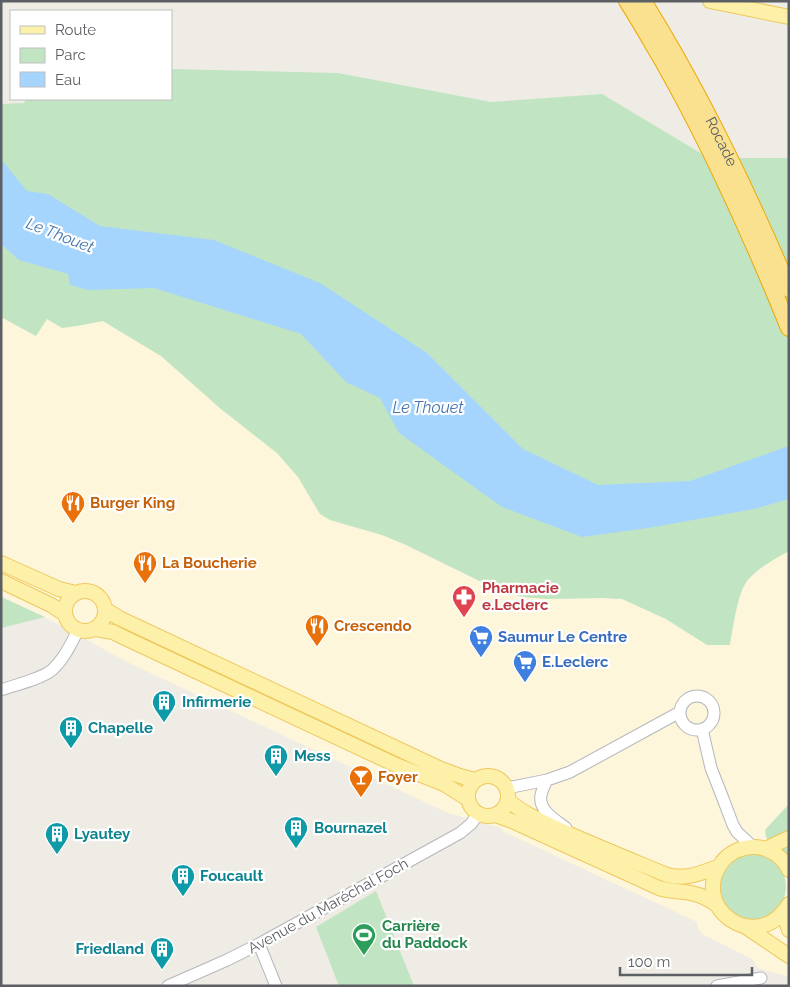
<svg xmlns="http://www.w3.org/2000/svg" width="790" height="987" font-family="Raleway,sans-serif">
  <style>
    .commercial { fill: #fdf6da }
    .green { fill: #c1e5c2 }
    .water { fill: #a5d5fd }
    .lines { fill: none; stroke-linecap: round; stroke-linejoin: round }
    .minor-casing { stroke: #b4b6bb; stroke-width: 13 }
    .major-casing { stroke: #eec85d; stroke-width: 16 }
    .highway-casing { stroke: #eca906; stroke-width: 18 }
    .minor { stroke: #fff; stroke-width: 11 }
    .major { stroke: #fdf1aa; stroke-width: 14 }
    .highway { stroke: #fae18f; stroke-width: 16 }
    .labels { text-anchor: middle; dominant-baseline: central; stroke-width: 4.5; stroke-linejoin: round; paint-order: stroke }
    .street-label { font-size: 15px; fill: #5c5f64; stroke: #fff }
    .food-label { font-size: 15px; font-weight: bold; fill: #c56008; stroke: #fff; text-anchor: start }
    .health-label { font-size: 15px; font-weight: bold; fill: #be3a42; stroke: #fff; text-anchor: start }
    .shop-label { font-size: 15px; font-weight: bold; fill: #366cbe; stroke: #fff; text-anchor: start }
    .culture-label { font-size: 15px; font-weight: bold; fill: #0d838f; stroke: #fff; text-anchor: start }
    .leisure-label { font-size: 15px; font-weight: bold; fill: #27864d; stroke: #fff; text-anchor: start }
    .water-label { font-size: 16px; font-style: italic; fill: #4275ae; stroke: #fff }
  </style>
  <rect width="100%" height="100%" fill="#eeece4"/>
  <path class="commercial" d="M1,317L35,336L47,319L77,326L102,321L161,356L221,409L277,453L298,477L320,514L330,520L382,535L404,544L500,591L524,597L546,599L603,598L622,599L666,619L707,645H729L740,594L747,581L766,564L789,551V804L765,830L789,868V977L758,968L752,959L702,934L698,928L697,922L504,832L501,828L448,813L125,661L64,627L1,596Z"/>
  <path class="green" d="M171,69L338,73L491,102L602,94L709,158H789V551C775,559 757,568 747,581C737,594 733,628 730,645H707L666,619L622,599L603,598L546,599L524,597L500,591L404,544L382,535L330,520L320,514L298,477L277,453L221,409L161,356L103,321L77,326L62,328L47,319L36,336L1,317V104L24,103L26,99H171Z
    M1,597L45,617L1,628Z
    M789,804V868L766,837L765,830Z
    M720 887a33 33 0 1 1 66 0a33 33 0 1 1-66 0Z
    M376,891L414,986H339L316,927Z"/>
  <path class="water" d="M1,159L27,191L48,194L100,226L214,240L320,283L427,353L523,449L598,485L690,481L789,446V499L754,509L648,528L582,537L502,507L399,433L380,398L346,382L301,334L154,288L88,290L70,285L68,274L19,260L1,244Z"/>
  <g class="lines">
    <g class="minor-casing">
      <path id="minor" d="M1,690C15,685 41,679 52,670C64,659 71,644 78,630
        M680 713a17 17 0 1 1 34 0a17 17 0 1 1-34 0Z
        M702,729L711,768L722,796L733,825L737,832L753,847
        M547,780C545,784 542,790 541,795C538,811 556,820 566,828
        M507,788L547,780L570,772L680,712
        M259,944L276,986
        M168,986L227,960L259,944L460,833L471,824L478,814
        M717,986L761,978"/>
    </g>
    <g class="major-casing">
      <path id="major" d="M710,1L789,17
        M1,563L59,589L76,593
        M1,581L51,605L65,614
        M65 611a20 20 0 1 1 40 0a20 20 0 1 1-40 0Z
        M105,609L119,618L441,769L460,776L475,780
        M96,629L113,632L125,638L396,765L444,784L468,799
        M468 796a20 20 0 1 1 40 0a20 20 0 1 1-40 0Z
        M508,800C522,813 541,821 558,829C594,845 631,860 667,875C687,880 700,873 718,867
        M495,815L512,821L659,888C672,892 684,891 695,894C703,896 710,900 717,905
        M765,849L789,838
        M789,870C783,857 770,848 756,847C743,846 730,852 722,862C688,907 757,957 789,904
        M783,912L789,930
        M746,927L789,956"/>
    </g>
    <g class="highway-casing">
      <g id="highway">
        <path d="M627,1C640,21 652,43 664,63C712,148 752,237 789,328"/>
        <path id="s1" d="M643,1C700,92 747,190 789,289"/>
      </g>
    </g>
    <use href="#minor" class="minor"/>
    <use href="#major" class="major"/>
    <use href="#highway" class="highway"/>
  </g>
  <defs>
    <g id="restaurant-pin" transform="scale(1.25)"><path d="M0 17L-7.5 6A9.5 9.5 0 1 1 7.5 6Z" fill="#e8710a" stroke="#fff"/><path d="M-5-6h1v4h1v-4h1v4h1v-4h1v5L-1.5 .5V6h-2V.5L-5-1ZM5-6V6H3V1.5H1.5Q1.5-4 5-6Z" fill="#fff"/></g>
    <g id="pharmacy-pin" transform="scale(1.25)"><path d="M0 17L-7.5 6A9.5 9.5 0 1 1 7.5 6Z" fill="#e0444e" stroke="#fff"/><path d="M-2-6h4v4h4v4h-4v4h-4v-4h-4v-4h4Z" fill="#fff"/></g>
    <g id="supermarket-pin" transform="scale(1.25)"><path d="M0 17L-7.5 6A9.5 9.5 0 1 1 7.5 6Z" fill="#3f7fe0" stroke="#fff"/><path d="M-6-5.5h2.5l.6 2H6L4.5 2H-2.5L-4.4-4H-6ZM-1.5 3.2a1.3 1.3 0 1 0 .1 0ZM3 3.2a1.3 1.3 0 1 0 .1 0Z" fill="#fff"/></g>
    <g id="building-pin" transform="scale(1.25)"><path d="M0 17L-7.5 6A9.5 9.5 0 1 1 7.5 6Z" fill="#0f9aa8" stroke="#fff"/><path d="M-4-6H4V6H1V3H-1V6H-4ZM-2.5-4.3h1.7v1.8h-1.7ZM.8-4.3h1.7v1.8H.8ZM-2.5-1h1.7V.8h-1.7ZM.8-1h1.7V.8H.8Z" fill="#fff"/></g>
    <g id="bar-pin" transform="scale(1.25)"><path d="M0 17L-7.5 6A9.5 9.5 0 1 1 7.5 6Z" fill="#e8710a" stroke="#fff"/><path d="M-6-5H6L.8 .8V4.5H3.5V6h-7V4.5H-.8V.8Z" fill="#fff"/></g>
    <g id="stadium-pin" transform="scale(1.25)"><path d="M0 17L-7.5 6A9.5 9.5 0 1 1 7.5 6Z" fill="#2e9e5b" stroke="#fff"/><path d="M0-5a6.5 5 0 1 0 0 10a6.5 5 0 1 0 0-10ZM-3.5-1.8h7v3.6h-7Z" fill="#fff"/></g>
  </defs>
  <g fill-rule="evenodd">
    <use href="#restaurant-pin" x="73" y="503"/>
    <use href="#restaurant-pin" x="145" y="563"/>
    <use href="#pharmacy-pin" x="464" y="597"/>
    <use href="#restaurant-pin" x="317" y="626"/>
    <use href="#supermarket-pin" x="481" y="637"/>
    <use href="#supermarket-pin" x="525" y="662"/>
    <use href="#building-pin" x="164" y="702"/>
    <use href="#building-pin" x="71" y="728"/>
    <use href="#building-pin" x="276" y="756"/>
    <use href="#bar-pin" x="361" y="777"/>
    <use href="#building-pin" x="296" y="828"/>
    <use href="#building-pin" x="57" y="834"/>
    <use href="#building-pin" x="183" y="876"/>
    <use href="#stadium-pin" x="364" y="935"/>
    <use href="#building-pin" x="162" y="949"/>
  </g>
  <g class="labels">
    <g class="street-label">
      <text stroke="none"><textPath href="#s1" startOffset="161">Rocade</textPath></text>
      <text transform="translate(328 906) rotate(-29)">Avenue du Maréchal Foch</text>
    </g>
    <g class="food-label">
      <text x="90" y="503">Burger King</text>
      <text x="162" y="563">La Boucherie</text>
      <text x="334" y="626">Crescendo</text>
      <text x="378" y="777">Foyer</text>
    </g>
    <g class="health-label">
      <text x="482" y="588">Pharmacie<tspan x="482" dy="17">e.Leclerc</tspan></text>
    </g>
    <g class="shop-label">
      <text x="498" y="637">Saumur Le Centre</text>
      <text x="542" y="662">E.Leclerc</text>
    </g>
    <g class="culture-label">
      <text x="182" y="702">Infirmerie</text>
      <text x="88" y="728">Chapelle</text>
      <text x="294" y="756">Mess</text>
      <text x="314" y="828">Bournazel</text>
      <text x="74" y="834">Lyautey</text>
      <text x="200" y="876">Foucault</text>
      <text x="144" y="949" text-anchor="end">Friedland</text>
    </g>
    <g class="leisure-label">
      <text x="382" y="926">Carrière<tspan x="382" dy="17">du Paddock</tspan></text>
    </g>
    <g class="water-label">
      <text transform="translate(60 235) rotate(21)">Le Thouet</text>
      <text x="428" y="407">Le Thouet</text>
    </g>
  </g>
  <rect width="790" height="987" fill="none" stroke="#5c5f64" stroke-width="5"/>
  <rect x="10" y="10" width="162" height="90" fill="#ffffff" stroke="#bebfc1"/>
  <rect x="20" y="26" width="25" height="8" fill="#fdf1aa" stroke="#bebfc1"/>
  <text x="55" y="35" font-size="15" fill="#5c5f64">Route</text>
  <rect x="20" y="48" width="25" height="15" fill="#c1e5c2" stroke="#bebfc1"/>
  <text x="55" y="60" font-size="15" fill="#5c5f64">Parc</text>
  <rect x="20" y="72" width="25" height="15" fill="#a5d5fd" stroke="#bebfc1"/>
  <text x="55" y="85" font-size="15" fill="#5c5f64">Eau</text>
  <path d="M620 967v8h132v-8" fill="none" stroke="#5c5f64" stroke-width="2.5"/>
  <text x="628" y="967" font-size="15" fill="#5c5f64" stroke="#ffffff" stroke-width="4" paint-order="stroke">100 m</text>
</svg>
